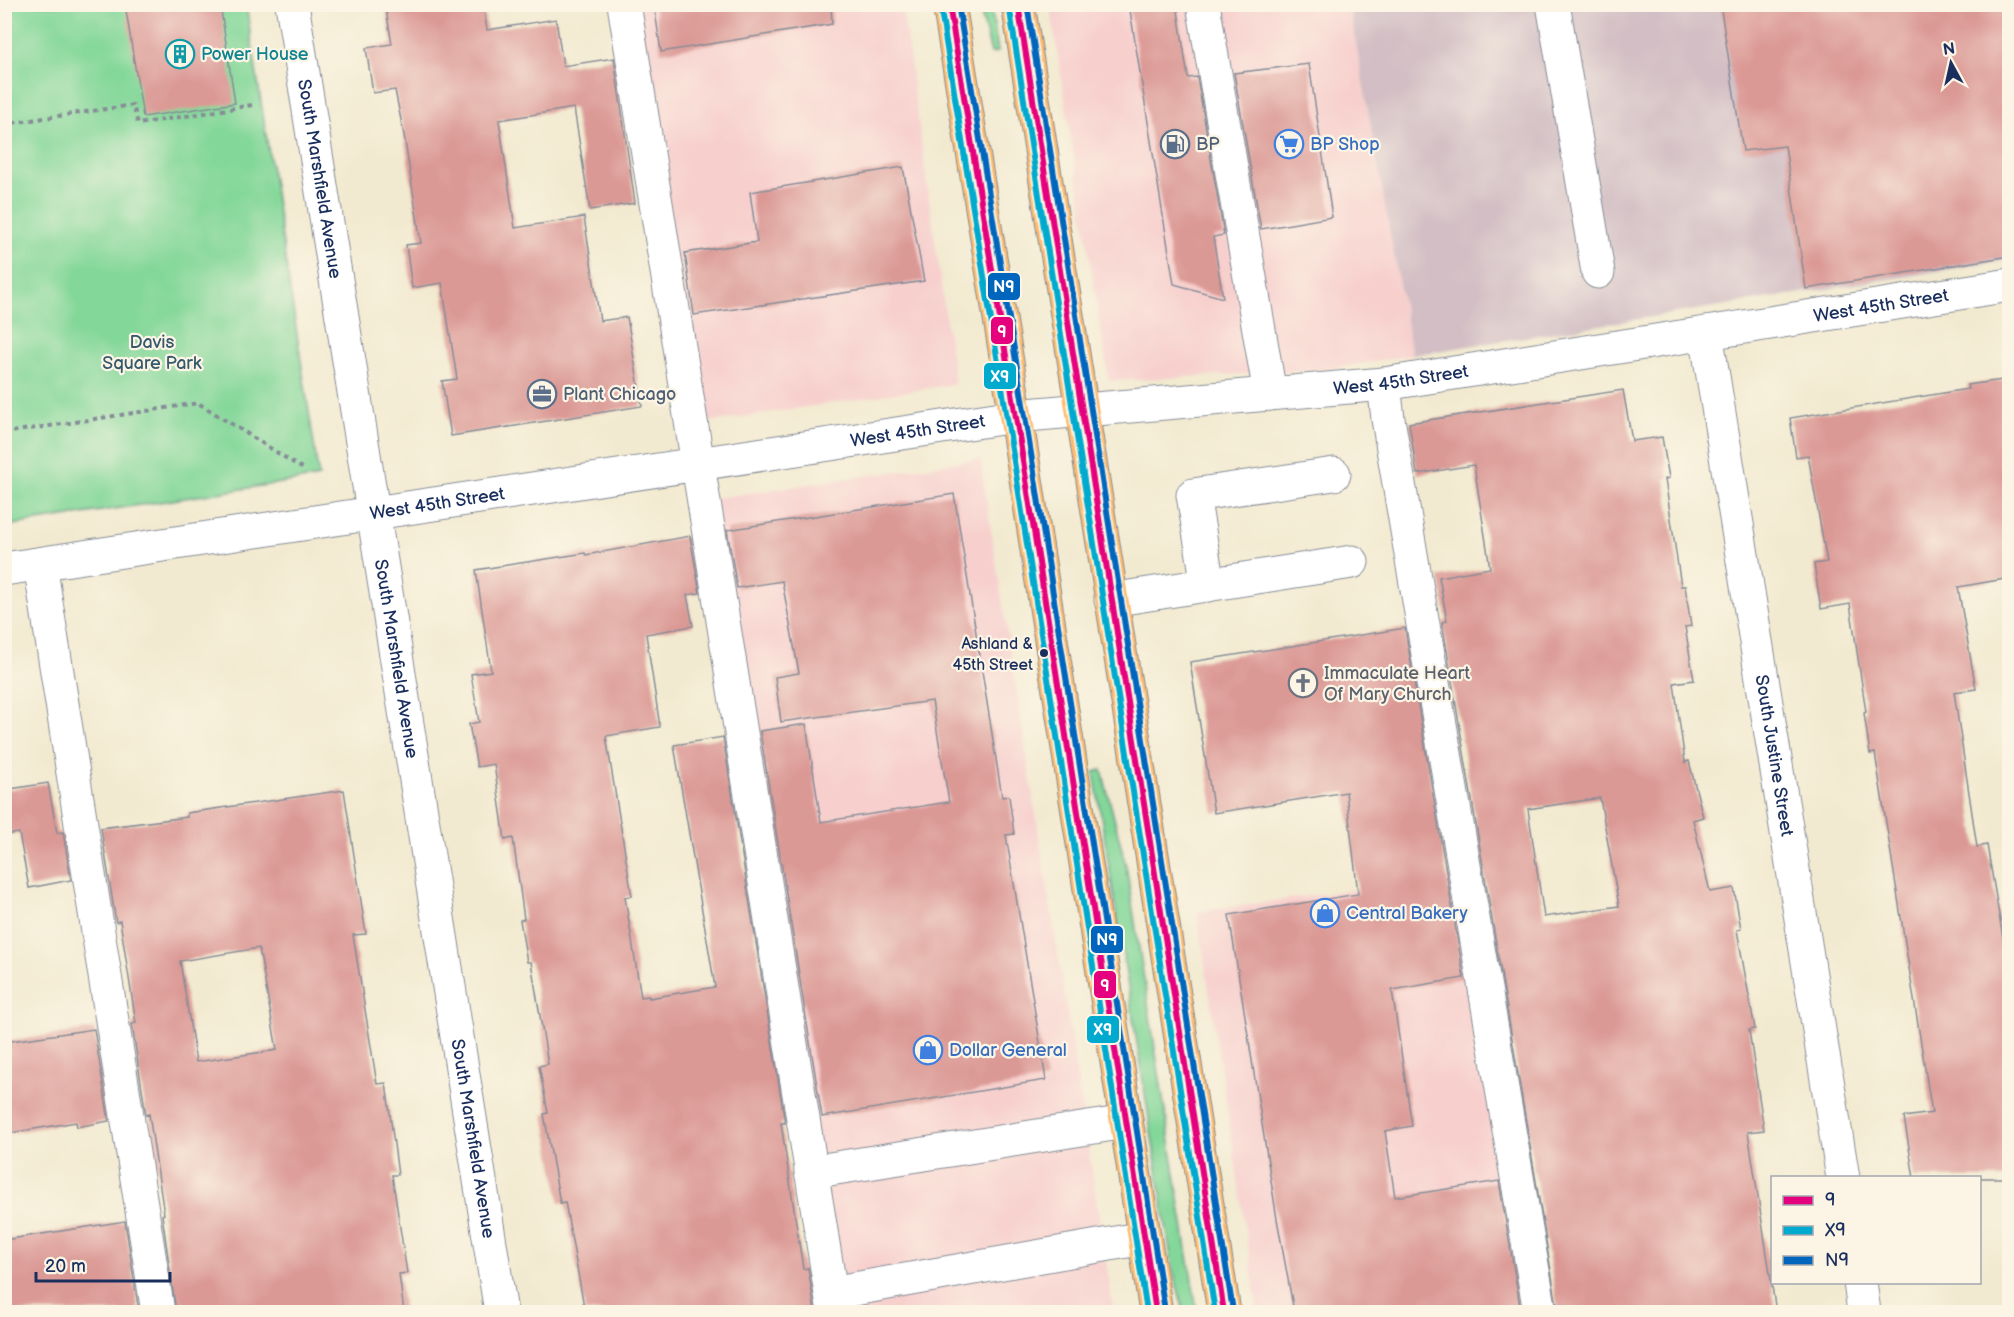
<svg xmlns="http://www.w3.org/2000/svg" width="2014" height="1317" font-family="'Balsamiq Sans',sans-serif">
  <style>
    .built { fill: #f7d0ce }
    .industrial { fill: #d2bec4 }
    .green { fill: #83d799; stroke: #4f837c; stroke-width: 1.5 }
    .building { fill: #db9995; fill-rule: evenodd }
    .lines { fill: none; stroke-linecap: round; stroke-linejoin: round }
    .minor-casing { stroke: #868c97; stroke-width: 35 }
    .major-casing { stroke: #868c97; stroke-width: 35 }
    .path { stroke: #868c97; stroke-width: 4; stroke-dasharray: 4.5 4.5; stroke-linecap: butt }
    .minor { stroke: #fff; stroke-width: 33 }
    .major { stroke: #fdbc70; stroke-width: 33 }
    .bus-1-casing { stroke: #fcf5e5; stroke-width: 10 }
    .bus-2-casing { stroke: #fcf5e5; stroke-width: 10 }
    .bus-3-casing { stroke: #fcf5e5; stroke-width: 10 }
    .bus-1 { stroke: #e5007d; stroke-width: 6 }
    .bus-2 { stroke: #00a9ce; stroke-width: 6 }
    .bus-3 { stroke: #0065bd; stroke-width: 6 }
    .bus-dot { fill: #1b2f5e; stroke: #fcf5e5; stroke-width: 2 }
    .labels { text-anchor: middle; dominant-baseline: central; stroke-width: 4.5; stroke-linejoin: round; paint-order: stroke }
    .bus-label { font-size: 16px; fill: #1b2f5e; stroke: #fcf5e5; text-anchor: end }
    .culture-label { font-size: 18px; fill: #0d838f; stroke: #fcf5e5; text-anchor: start }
    .service-label { font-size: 18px; fill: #4e5e75; stroke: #fcf5e5; text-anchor: start }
    .shop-label { font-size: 18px; fill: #366cbe; stroke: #fcf5e5; text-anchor: start }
    .street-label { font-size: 18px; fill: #1b2f5e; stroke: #fcf5e5 }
    .park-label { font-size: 18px; fill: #35596d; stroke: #fcf5e5 }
    .worship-label { font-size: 18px; fill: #5b616d; stroke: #fcf5e5; text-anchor: start }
    .line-badge { stroke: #fcf5e5; stroke-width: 2 }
    .badge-label { font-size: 16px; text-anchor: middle; font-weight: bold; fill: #fff }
  </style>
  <rect width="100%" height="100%" fill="#fcf5e5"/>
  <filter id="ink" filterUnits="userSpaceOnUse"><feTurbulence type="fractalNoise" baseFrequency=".0167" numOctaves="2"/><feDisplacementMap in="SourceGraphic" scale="12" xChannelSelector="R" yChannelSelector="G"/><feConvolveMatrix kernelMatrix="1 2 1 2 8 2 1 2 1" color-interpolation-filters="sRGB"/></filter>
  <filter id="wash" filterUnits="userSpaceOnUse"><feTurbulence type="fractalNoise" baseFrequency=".008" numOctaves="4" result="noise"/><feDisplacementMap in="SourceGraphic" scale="24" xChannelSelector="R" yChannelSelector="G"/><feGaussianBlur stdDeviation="1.35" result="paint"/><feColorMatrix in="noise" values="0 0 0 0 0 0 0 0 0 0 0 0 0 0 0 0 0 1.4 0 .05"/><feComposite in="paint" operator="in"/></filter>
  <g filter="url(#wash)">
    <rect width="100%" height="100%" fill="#f2ead0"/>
    <path class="built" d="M624,5H902L955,384L691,425Z
      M1050,5H1349L1412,355L1323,370L1109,381Z
      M980,459L1114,1312H835L702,500Z
      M1465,874L1541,1312H1258L1197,912Z"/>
    <path class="industrial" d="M1349,5H2009V260L1412,355Z"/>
    <path class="green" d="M5,5H246L319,477L5,526Z
      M979,5H991L998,52L991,53Z
      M1102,770L1126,866L1197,1312H1184L1173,1270L1094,772Z"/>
    <g id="blocks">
      <path class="building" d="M125,4H220L235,103L143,117Z
        M385,4H483L487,30L556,19L563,66L614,58L635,203L590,210L574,108L499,120L515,228L584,217L600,321L627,317L642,406L451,436L442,381L457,379L442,283L412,288L406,245L421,243L404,135L395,90L373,93L366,48L392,44Z
        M654,4H831L832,24L661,52Z
        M1129,4H1177L1188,78L1197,77L1224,235L1213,237L1223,298L1174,284Z
        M1720,4H2010V256L1806,289L1785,146L1743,151Z
        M1309,64L1332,217L1261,229L1234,73Z
        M903,167L924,281L694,315L685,253L757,242L750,192Z
        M2010,379V578L1958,587L1976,689L1954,692L1977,847L1987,845L2004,944L2009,943L2010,1178H1914L1904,1117L1932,1113L1875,753L1870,754L1864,713L1866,712L1850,604L1821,609L1814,564L1827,562L1808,455L1796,457L1790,418L1968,389L1967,385Z
        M1623,390L1632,441L1662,437L1669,478L1665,479L1681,586H1685L1691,626L1685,627L1694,680L1674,683L1685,762L1689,761L1703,817L1693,820L1710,892L1734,888L1741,929L1737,930L1755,1029L1749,1030L1764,1130L1748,1132L1776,1312H1558L1442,622L1447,621L1439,577L1490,568L1474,465L1417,474L1409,423ZM1600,798L1619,906L1544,917L1528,809Z
        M954,494L1002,797L1009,796L1014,834L1006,835L1046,1080L822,1117L760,731L806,724L821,822L949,802L932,701L781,722L775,677L799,673L782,581L737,588L727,530Z
        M690,536L700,593L687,595L693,626L646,634L660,727L606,736L632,896L625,897L641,997L649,996V998L715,987L674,745L723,737L785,1123H781L803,1269L808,1268L815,1312H585L565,1202L560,1203L544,1114L548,1113L539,1066L548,1064L531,962H527L520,920L524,919L513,838L505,840L494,764L477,767L469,724L479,722L471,674L491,671L476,570L585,553L586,555Z
        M1405,628L1464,978L1392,990L1412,1126L1385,1131L1395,1197L1499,1181L1521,1312H1294L1277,1219L1229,915L1358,894L1346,792L1214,813L1190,662Z
        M48,783L57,833L63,832L71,880L29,888L19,833L4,835V790Z
        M344,790L366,934L353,935L377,1084L386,1083L398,1175H392L407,1273L399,1274L404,1312H176L162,1215L164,1214L149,1114L146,1115L132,1024L136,1023L120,921L116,922L101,828L187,817V813ZM259,948L277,1050L196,1062L180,961Z
        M94,1029L109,1121L77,1127L76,1122L4,1134V1042Z
        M125,1221L139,1312H4V1240Z"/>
    </g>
  </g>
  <g filter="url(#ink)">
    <use href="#blocks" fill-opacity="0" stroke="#868c97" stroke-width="1.5"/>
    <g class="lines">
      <g class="minor-casing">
        <g id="minor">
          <path id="s1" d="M292,4L501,1312"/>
          <path d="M624,4L834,1312"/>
          <path d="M1203,4L1270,394"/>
          <path d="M1553,4L1598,272"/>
          <path id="s2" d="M1706,333L1843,1178"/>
          <path d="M1384,384L1388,419L1540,1312"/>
          <path d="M40,564L158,1312"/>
          <path id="s3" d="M4,569L1015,416L1384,384L2010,285"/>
          <path d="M1208,585L1193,495L1334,474"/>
          <path d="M1111,600L1352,562"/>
          <path d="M811,1172L1126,1122"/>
          <path d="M1860,1282L1864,1312"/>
          <path d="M831,1293L1144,1238"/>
        </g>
      </g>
      <g class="major-casing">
        <path id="major" d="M949,4L1025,473L1156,1312
          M1018,4L1224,1312"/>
      </g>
      <path class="path" d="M4,124L133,105L138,124L252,105
        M4,433L198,403L305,470"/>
      <use href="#minor" class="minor"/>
      <use href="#major" class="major"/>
      <g class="bus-1-casing">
        <path id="bus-1" d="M949,4L1025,473L1156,1312
          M1018,4L1224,1312"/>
      </g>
      <g class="bus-2-casing">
        <path id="bus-2" d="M940,5L1016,474L1147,1312
          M1009,5L1215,1312"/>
      </g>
      <g class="bus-3-casing">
        <path id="bus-3" d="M958,4L1034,472L1165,1311
          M1027,4L1233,1311"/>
      </g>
      <use href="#bus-1" class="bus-1"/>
      <use href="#bus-2" class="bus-2"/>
      <use href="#bus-3" class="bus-3"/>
    </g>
  </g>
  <defs>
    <g id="building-ring" transform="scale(1.5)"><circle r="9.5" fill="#fcf5e5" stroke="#0f9aa8" stroke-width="1.5"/><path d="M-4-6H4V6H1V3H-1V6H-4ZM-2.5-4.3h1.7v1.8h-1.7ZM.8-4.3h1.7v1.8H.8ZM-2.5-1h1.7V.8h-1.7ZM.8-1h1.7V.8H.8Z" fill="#0f9aa8"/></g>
    <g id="fuel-ring" transform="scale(1.5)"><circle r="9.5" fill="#fcf5e5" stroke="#5c6f8a" stroke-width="1.5"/><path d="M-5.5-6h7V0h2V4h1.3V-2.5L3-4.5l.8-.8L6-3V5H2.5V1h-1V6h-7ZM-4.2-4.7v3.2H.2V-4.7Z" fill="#5c6f8a"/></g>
    <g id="supermarket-ring" transform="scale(1.5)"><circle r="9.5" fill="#fcf5e5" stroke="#3f7fe0" stroke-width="1.5"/><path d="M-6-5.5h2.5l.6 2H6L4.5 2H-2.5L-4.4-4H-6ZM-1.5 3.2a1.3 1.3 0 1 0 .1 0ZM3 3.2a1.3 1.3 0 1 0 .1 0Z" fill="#3f7fe0"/></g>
    <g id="office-ring" transform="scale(1.5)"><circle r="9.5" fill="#fcf5e5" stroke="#5c6f8a" stroke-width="1.5"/><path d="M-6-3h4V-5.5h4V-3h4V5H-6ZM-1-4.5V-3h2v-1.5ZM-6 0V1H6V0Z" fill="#5c6f8a"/></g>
    <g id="church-ring" transform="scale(1.5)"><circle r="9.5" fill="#fcf5e5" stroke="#6b7280" stroke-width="1.5"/><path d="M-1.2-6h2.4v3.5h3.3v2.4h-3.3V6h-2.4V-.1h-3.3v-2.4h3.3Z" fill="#6b7280"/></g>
    <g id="shop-ring" transform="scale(1.5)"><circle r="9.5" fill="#fcf5e5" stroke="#3f7fe0" stroke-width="1.5"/><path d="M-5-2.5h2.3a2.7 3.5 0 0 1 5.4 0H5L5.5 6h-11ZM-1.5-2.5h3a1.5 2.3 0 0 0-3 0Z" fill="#3f7fe0"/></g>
  </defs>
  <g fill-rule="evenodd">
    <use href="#building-ring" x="180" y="54"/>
    <use href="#fuel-ring" x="1175" y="144"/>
    <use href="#supermarket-ring" x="1289" y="144"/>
    <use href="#office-ring" x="542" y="394"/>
    <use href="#church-ring" x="1303" y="683"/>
    <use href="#shop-ring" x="1325" y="913"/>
    <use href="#shop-ring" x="928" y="1050"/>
  </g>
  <circle class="bus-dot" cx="1044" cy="653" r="5"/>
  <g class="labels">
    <g class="bus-label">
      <text x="1033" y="644">Ashland &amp;<tspan x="1033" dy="21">45th Street</tspan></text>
    </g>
    <g class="culture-label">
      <text x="201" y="54">Power House</text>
    </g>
    <g class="service-label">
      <text x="1196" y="144">BP</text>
      <text x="563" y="394">Plant Chicago</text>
    </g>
    <g class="shop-label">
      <text x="1310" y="144">BP Shop</text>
      <text x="1346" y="913">Central Bakery</text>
      <text x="949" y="1050">Dollar General</text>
    </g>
    <g class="street-label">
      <text stroke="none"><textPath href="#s1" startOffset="177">South Marshfield Avenue</textPath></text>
      <text stroke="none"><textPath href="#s3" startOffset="1896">West 45th Street</textPath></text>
      <text stroke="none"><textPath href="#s3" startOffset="1410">West 45th Street</textPath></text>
      <text stroke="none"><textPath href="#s3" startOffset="924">West 45th Street</textPath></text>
      <text stroke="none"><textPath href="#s3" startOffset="438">West 45th Street</textPath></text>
      <text stroke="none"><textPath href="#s1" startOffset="663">South Marshfield Avenue</textPath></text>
      <text stroke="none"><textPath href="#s2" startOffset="428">South Justine Street</textPath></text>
      <text stroke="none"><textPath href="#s1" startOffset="1149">South Marshfield Avenue</textPath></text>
    </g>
    <g class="park-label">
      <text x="152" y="342">Davis<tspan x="152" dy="21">Square Park</tspan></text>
    </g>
    <g class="worship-label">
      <text x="1324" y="673">Immaculate Heart<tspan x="1324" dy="21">Of Mary Church</tspan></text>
    </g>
  </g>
  <g class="line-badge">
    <rect x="987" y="272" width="34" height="29" rx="6" fill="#0065bd"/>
    <rect x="990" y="316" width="24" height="29" rx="6" fill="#e5007d"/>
    <rect x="983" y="362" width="34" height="28" rx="6" fill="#00a9ce"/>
    <rect x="1090" y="925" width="34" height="29" rx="6" fill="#0065bd"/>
    <rect x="1093" y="970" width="24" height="29" rx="6" fill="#e5007d"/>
    <rect x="1086" y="1015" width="34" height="29" rx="6" fill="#00a9ce"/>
  </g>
  <g class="badge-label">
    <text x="1004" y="292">N9</text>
    <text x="1002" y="337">9</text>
    <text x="1000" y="382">X9</text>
    <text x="1107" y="945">N9</text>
    <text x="1105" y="991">9</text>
    <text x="1103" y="1035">X9</text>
  </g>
  <rect width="2014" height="1317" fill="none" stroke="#fcf5e5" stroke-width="24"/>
  <rect x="1771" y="1176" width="210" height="108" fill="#fcf5e5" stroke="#a2a6af" stroke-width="1.5"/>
  <rect x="1783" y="1196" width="30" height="9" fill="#e5007d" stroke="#a2a6af" stroke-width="1.5"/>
  <text x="1825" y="1206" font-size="18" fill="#1b2f5e">9</text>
  <rect x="1783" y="1226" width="30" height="9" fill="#00a9ce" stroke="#a2a6af" stroke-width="1.5"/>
  <text x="1825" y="1236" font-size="18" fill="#1b2f5e">X9</text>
  <rect x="1783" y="1256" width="30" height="9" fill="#0065bd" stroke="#a2a6af" stroke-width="1.5"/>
  <text x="1825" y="1266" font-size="18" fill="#1b2f5e">N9</text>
  <g transform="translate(1951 63) rotate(352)" stroke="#fcf5e5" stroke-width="4.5" paint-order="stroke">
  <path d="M0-4.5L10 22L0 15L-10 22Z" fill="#1b2f5e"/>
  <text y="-9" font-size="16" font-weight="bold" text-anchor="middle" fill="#1b2f5e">N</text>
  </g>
  <path d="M36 1272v9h134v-9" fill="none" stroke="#1b2f5e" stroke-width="3"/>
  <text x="45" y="1272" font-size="18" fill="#1b2f5e" stroke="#fcf5e5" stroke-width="4.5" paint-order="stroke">20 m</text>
</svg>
